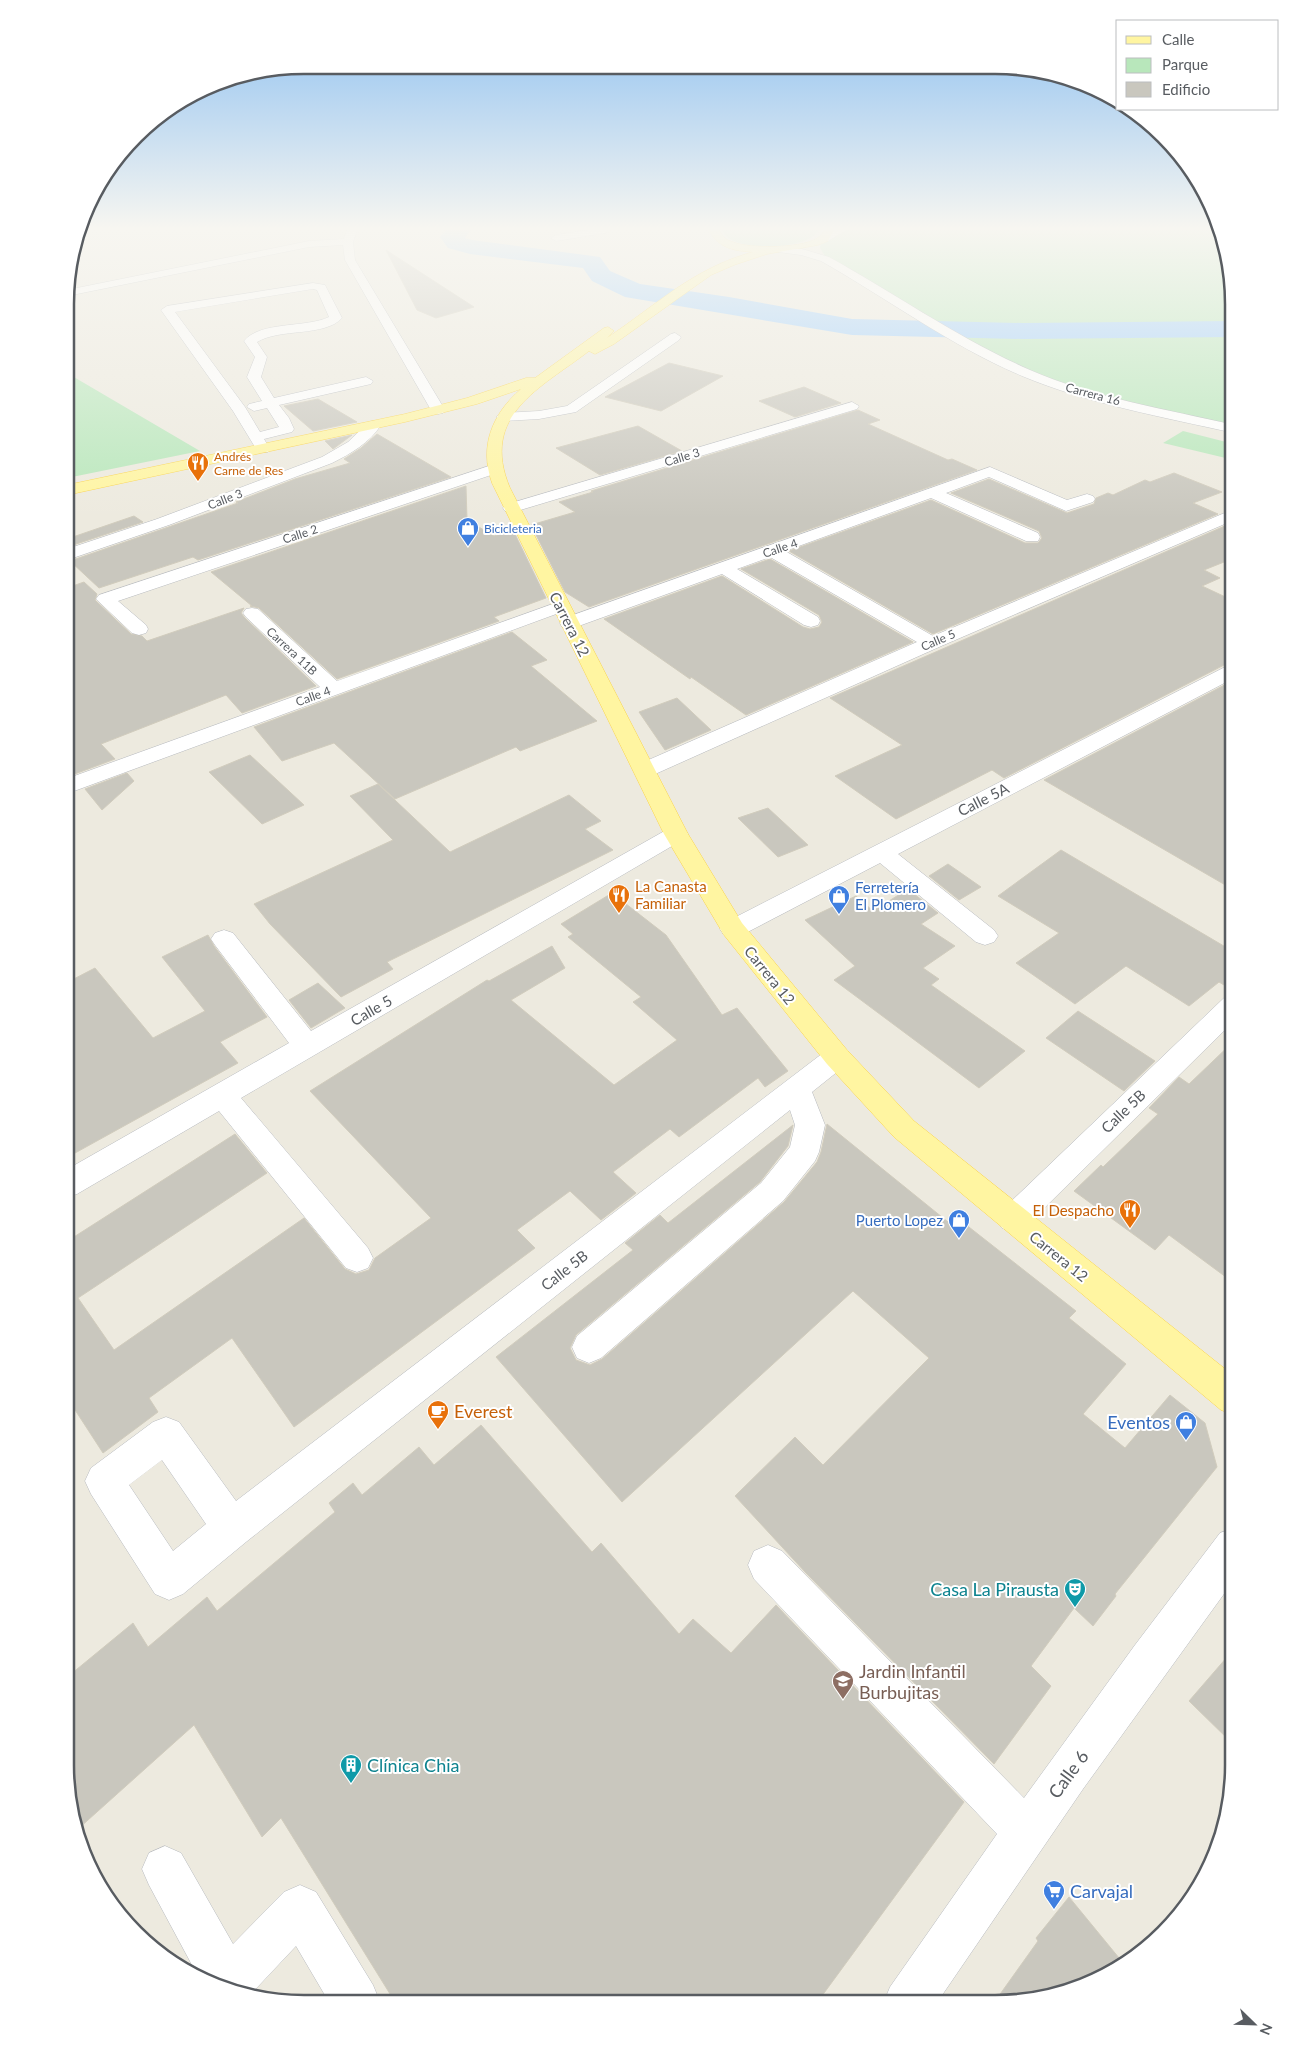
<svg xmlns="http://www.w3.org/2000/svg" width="1299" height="2069" font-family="Lato,sans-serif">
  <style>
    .green { fill: #b8e7bb }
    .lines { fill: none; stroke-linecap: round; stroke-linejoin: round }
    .river { fill: #9cceff; fill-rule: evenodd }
    .building { fill: #c9c7be; stroke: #d1ccbd }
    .minor-casing { stroke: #b7babf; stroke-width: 1 }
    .major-casing { stroke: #fbd349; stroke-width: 1 }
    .minor { fill: #fff; fill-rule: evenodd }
    .major { fill: #fff5a1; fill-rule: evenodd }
    .labels { text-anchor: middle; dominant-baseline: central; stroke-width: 4; stroke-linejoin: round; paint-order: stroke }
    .far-street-label { font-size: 12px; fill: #585c61; stroke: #fff }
    .far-food-label { font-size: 12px; fill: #c56008; stroke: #fff; text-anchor: start }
    .far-shop-label { font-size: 12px; fill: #366cbe; stroke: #fff; text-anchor: start }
    .street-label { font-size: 15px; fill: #585c61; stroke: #fff }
    .food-label { font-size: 15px; fill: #c56008; stroke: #fff; text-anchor: start }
    .shop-label { font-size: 15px; fill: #366cbe; stroke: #fff; text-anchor: start }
    .near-food-label { font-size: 18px; fill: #c56008; stroke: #fff; text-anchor: start }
    .near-shop-label { font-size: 18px; fill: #366cbe; stroke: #fff; text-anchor: end }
    .near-culture-label { font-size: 18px; fill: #0d838f; stroke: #fff; text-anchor: end }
    .near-education-label { font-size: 18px; fill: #785e54; stroke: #fff; text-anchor: start }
    .near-street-label { font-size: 18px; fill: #585c61; stroke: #fff }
    .rim { fill: none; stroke: #585c61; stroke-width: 2.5 }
  </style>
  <rect width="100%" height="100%" fill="#edeadf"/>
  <path class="green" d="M723,230H819C809,251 727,253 723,230Z
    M841,230H1219L1234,304V429L1153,409L1025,373L825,256L820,248L821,241Z
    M67,373L200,451L67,478Z
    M1183,431L1234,444V460L1163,443Z"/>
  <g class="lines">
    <path class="river" d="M446,230H471L465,238L472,240L600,257L610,271L640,284L729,297L852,319L1023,323L1234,321V337L1023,339L852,335L625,297L592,281L583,268L470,254L448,248L440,237Z"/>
  </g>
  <path class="building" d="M386,250L474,307L436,318L417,310Z
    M669,363L723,376L661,411L605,397Z
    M804,387L841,403L795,417L759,401Z
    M318,399L357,422L313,431L284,406Z
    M858,410L880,420L868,424L948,460L952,459L977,470L589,607L565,592L531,525L575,512L559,502L593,492L591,491Z
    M638,426L682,451L600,475L556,448Z
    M377,434L451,477L198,560L193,557L99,588L70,561L238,503L236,502L295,479L350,463L344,459L361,448Z
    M352,435L333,449L325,441Z
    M1174,473L1222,492L1193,503L1218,514L933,634L789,551L931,500L1025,543H1038L1042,538L1039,531L951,493L989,479L1067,513L1094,504L1096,498L1108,493L1113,495L1145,480L1150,482Z
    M466,486L467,520L494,536L513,530L546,598L494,617L499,621L337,679L259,608L250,606H252L211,572Z
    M134,516L143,522L67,547V539Z
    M1234,522V558L1204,570L1220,578L1202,586L1234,601V662L1226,664L1004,778L992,770L896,819L835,776L902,745L830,698Z
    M770,559L913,642L746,715L691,677L690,679L604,619L722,576L803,627L810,629L819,627L822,622L819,615L741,569Z
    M84,582L97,594L95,600L131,634L142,636L147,641L244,608L241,613L245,618L316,686L242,713L226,695L101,744L115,759L72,775L66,767L67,588Z
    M512,632L547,660L531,666L597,721L520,751L516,747L395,799L334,743L282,761L254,727Z
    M1234,680V890L1044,780Z
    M677,698L711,730L665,750L639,712Z
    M250,755L304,805L262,824L209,772Z
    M127,773L134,781L102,810L85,789Z
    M378,784L450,852L569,795L601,821L585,829L613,850L387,962L393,969L341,997L270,924L254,904L393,840L350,796Z
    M768,808L808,845L778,857L738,818Z
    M1061,850L1234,952V991L1219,982L1189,1006L1126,966L1075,1004L1016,963L1059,933L998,896Z
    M948,864L981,887L959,900L929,876Z
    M908,889L938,913L921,924L955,946L923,968L939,979L931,985L1025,1051L979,1088L834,980L855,966L805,920L856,896L873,911Z
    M612,893L666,935L722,1015L737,1008L788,1071L765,1087L758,1078L679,1137L670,1129L613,1172L636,1193L601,1220L570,1191L517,1230L535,1248L294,1427L232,1338L149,1398L158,1412L103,1453L66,1396V1242L235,1134L267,1173L78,1298L114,1350L304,1218L345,1269L356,1274L369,1270L375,1258L431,1218L310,1091L487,980L489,981L552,946L565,968L511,1000L614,1085L677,1040L633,1002L641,997L568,937L573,934L561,924Z
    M208,935L214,946L267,1017L220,1042L238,1063L66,1158V983L95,968L153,1038L205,1011L162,957Z
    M318,983L345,1008L311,1028L289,1000Z
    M1078,1011L1155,1061L1124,1091L1046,1038Z
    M1234,1041V1283L1169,1235L1155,1250L1074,1191L1101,1165L1103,1167L1158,1114L1149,1108L1179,1077L1189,1084Z
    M827,1124L953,1226L960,1220L1076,1311L1069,1318L1126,1364L1083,1414L1125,1448L1170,1395L1205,1423L1217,1467L1115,1594L1116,1596L1093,1626L1074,1608L1031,1666L1051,1686L994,1764L806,1573L735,1496L795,1437L823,1465L929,1358L853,1291L622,1502L496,1357L633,1250L625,1243L660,1215L668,1223L793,1125L788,1146L760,1182L576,1335L570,1348L576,1360L590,1365L602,1359L784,1202L817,1162L821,1152Z
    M481,1425L592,1552L601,1543L679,1634L693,1619L731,1653L776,1605L964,1802L816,2004L395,2002L281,1818L262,1837L194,1725L78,1829L65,1765V1679L133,1623L148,1647L207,1597L217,1611L335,1512L329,1503L353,1483L362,1495L419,1447L434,1465Z
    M1234,1649L1233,1730V1744L1189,1701Z
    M1069,1897L1124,1964L1086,1986L993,2004L1038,1941L1036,1938Z"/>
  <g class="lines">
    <g class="minor-casing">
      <path id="minor" d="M347,230H357L353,242L355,260L445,410L443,413L438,414L431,410L345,260L343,245L309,247L67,296V290L309,241L344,239Z
        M589,230H610L605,233L556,241L551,238L556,235Z
        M834,230H846L828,241H820V237Z
        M782,247L802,249L829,257C896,294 959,339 1030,370C1094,398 1166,409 1234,425V433C1163,417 1089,404 1022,376C951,346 888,299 821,261L801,255L778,252L777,250L778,248Z
        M313,283L325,285L342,318C325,337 280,328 257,342L267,357L261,377L274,398L366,377L373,381L371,384L279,405L289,418L294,429L292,432L264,439L270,449L268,452H258L233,411L161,310L167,306ZM313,289L317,290L329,317C306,328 260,321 244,341L255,357L247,377L262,401L249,404L247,407L254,411L267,408L279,427L260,432L245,407L175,312Z
        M675,333L681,337L679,340L576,412L539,419L503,421L496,417L503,413L539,411L567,406L671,334Z
        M852,402L859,406L857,409L517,511H505L503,508L505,505Z
        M374,421L379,422L381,425C369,443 352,453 332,463L169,525L67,560V549L157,519L322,457L348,442L369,422Z
        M495,464L500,466L503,469L500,472L118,601L146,625L148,629L146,633L139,635L132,633L96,599L99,595Z
        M990,467L1067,500L1087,494L1093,496L1095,499L1093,502L1066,511L989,477L946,493L1038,533L1040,537L1038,541H1026L931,498L785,551L933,636L1234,509V520L939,647L653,775L645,777L637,775L634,770L637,765L917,642L770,557L737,569L818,617L820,621L818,625L811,627L804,625L722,574L576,627L569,629L562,627L560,623L562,619Z
        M561,601L567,602L570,606L567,610L66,794V779L320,687L246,617L243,613L246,609L252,608L258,609L337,681Z
        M1234,664V678L898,854L994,930L998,936L994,942L985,945L976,942L880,863L742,935L733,938L724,935L720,929L724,923L1227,666Z
        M676,827L684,829L688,834L684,839L241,1098L368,1248L373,1258L368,1268L357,1272L346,1268L219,1111L77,1194L66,1198V1170L289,1043L215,945L211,939L215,933L224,930L233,933L311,1031L668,829Z
        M1234,994V1021L1024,1228L1013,1232L1002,1228L997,1219L1002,1210L1225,997Z
        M837,1046L847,1050L851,1057L847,1064L812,1092L825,1125L819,1152L815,1161L783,1201L601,1358L589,1363L577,1358L572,1347L577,1336L761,1183L790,1147L795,1125L790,1110L246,1542L183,1594L169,1600L155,1594L91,1494L85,1481L91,1468L153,1422L166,1417L179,1422L236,1501L827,1050ZM162,1460L206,1524L173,1551L129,1485Z
        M1234,1528V1580L1083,1789L936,2004H883L890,1987L997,1834L754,1579L748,1565L754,1551L768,1545L782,1551L1024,1798L1135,1645L1220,1533Z
        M165,1846L181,1853L233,1944L284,1892L300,1885L316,1892L373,1985L380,2002H329L296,1946L249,1996L213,1986L199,1978L149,1885L142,1869L149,1853Z"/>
    </g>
    <g class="major-casing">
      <path id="major" d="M709,230H719C722,236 725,240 733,242C748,249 808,249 820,236C822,235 823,232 824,230H834L828,241L818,245L767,254L734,265L711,275L614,344L595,354L589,351C541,388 479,415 510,488L688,834L742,923L847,1050L914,1121L1234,1376V1415L1221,1410L894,1137L827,1064L724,935L664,834L492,483C479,446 492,414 521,389L477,404L405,422L67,495V485L405,414L467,398L526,378H535L604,328L608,327L614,331L607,338C658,304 692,269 753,252C734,251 718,248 709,230Z"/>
    </g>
    <use href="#minor" class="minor"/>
    <use href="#major" class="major"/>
  </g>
  <linearGradient id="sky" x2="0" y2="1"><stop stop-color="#89bef1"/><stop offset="0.44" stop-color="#f7f6f1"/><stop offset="1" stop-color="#f7f6f1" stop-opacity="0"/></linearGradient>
  <rect width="1299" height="519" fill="url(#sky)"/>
  <defs>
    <g id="restaurant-pin" transform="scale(1.125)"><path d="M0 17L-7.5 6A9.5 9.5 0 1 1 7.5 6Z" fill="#e8710a" stroke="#fff"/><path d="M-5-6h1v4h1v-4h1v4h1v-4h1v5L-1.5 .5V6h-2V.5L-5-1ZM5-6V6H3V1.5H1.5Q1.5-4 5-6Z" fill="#fff"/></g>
    <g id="shop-pin" transform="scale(1.125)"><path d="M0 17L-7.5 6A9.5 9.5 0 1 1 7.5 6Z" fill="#3f7fe0" stroke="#fff"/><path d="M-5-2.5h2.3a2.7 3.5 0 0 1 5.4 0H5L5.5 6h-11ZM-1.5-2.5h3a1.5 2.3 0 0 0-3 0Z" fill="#fff"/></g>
    <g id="cafe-pin" transform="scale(1.125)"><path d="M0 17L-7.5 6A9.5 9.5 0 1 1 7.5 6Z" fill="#e8710a" stroke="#fff"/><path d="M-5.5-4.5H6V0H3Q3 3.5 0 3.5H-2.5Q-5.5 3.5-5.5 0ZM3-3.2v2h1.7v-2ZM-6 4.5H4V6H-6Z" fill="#fff"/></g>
    <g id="theatre-pin" transform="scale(1.125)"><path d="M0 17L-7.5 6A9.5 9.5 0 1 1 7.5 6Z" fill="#0f9aa8" stroke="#fff"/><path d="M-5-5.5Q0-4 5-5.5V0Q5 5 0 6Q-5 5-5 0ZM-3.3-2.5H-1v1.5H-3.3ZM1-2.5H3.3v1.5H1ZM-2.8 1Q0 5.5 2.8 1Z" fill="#fff"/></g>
    <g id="school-pin" transform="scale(1.125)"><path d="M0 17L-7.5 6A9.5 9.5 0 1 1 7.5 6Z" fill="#8d6e63" stroke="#fff"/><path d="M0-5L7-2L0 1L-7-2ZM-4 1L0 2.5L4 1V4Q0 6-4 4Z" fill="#fff"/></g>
    <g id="building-pin" transform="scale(1.125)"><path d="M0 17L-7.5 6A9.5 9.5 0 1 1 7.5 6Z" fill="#0f9aa8" stroke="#fff"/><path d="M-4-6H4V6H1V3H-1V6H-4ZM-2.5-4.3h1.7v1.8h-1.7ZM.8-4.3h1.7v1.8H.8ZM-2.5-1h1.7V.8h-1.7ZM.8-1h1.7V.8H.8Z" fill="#fff"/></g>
    <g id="supermarket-pin" transform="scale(1.125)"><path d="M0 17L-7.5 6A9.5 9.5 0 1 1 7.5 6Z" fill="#3f7fe0" stroke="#fff"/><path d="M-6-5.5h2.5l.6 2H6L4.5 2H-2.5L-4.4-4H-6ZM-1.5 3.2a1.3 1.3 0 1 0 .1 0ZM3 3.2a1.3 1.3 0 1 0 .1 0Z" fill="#fff"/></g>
  </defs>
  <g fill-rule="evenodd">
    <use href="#restaurant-pin" x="198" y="463"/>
    <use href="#shop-pin" x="468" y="528"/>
    <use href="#restaurant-pin" x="619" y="895"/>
    <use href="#shop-pin" x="839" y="896"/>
    <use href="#restaurant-pin" x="1130" y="1210"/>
    <use href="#shop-pin" x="959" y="1220"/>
    <use href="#cafe-pin" x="438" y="1411"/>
    <use href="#shop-pin" x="1186" y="1422"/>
    <use href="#theatre-pin" x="1075" y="1589"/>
    <use href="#school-pin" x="843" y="1681"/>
    <use href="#building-pin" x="351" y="1765"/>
    <use href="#supermarket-pin" x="1054" y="1891"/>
  </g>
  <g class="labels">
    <g class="far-street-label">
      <text transform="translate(1093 394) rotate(15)">Carrera 16</text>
      <text transform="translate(682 457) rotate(-17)">Calle 3</text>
      <text transform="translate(225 499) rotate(-21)">Calle 3</text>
      <text transform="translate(300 534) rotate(-18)">Calle 2</text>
      <text transform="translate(780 548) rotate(-19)">Calle 4</text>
      <text transform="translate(938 640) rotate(-23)">Calle 5</text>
      <text transform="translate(292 651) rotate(43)">Carrera 11B</text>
      <text transform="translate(313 696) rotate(-20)">Calle 4</text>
    </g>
    <g class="far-food-label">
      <text x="214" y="456">Andrés<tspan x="214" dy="14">Carne de Res</tspan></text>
    </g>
    <g class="far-shop-label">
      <text x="484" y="528">Bicicleteria</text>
    </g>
    <g class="street-label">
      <text transform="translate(570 624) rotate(63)">Carrera 12</text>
      <text transform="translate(983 799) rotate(-27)">Calle 5A</text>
      <text transform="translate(770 975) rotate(51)">Carrera 12</text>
      <text transform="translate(371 1010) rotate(-30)">Calle 5</text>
      <text transform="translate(1123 1111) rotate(-44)">Calle 5B</text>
      <text transform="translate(1059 1256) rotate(39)">Carrera 12</text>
      <text transform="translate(564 1270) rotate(-38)">Calle 5B</text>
    </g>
    <g class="food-label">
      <text x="635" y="886">La Canasta<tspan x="635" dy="17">Familiar</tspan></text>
      <text x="1114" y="1210" text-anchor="end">El Despacho</text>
    </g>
    <g class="shop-label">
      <text x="855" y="887">Ferretería<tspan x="855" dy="17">El Plomero</tspan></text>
      <text x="943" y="1220" text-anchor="end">Puerto Lopez</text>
    </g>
    <g class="near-food-label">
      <text x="454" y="1411">Everest</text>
    </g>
    <g class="near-shop-label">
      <text x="1170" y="1422">Eventos</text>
      <text x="1070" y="1891" text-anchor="start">Carvajal</text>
    </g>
    <g class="near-culture-label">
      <text x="1059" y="1589">Casa La Pirausta</text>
      <text x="367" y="1765" text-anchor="start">Clínica Chia</text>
    </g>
    <g class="near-education-label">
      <text x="859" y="1671">Jardin Infantil<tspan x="859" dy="21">Burbujitas</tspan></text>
    </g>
    <g class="near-street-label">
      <text transform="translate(1068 1774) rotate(-54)">Calle 6</text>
    </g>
  </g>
  <path d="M0 0H1299V2069H0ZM304 74H995A230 230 0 0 1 1225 304V1765A230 230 0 0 1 995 1995H304A230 230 0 0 1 74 1765V304A230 230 0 0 1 304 74Z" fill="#fff" fill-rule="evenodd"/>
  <path class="rim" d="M304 74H995A230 230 0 0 1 1225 304V1765A230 230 0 0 1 995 1995H304A230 230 0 0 1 74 1765V304A230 230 0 0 1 304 74Z"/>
  <rect x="1116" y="20" width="162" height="90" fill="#ffffff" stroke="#bcbec0"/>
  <rect x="1126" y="36" width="25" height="8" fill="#fff5a1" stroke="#bcbec0"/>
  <text x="1162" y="45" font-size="15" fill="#585c61">Calle</text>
  <rect x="1126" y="58" width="25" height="15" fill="#b8e7bb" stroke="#bcbec0"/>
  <text x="1162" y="70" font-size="15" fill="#585c61">Parque</text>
  <rect x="1126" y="82" width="25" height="15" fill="#c9c7be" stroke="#bcbec0"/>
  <text x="1162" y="95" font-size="15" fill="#585c61">Edificio</text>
  <g transform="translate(1254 2024) rotate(113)" stroke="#ffffff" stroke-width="4" paint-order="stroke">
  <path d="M0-4L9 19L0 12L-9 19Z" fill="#585c61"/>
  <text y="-8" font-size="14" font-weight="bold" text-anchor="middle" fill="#585c61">N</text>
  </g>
</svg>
